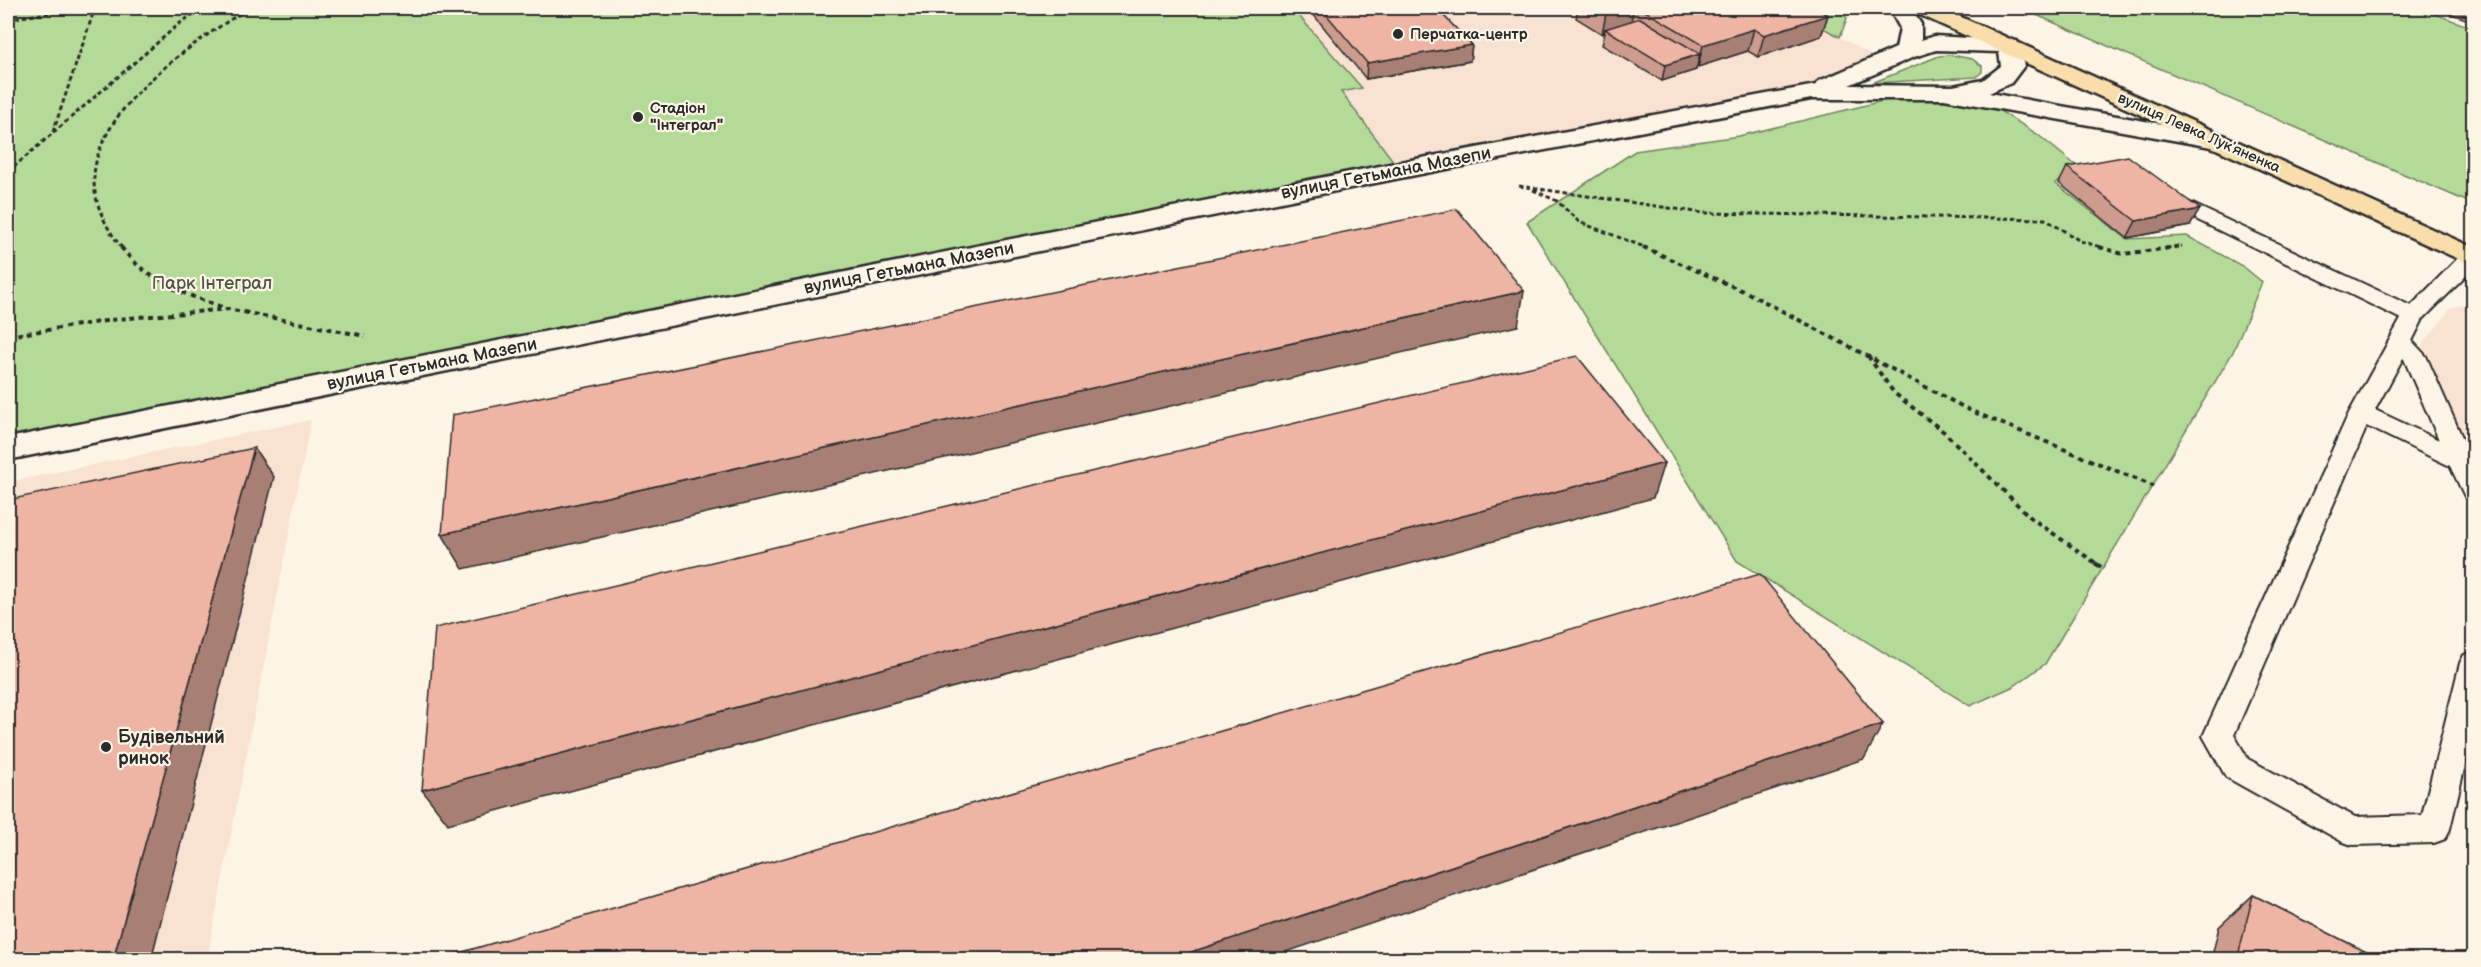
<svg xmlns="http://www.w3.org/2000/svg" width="2481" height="967" font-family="'Balsamiq Sans',sans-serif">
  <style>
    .built { fill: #f8e2d2 }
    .green { fill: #b3db97; stroke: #6f8361; stroke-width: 1.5 }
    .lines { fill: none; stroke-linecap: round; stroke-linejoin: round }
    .lane-casing { stroke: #2b2b2b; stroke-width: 4 }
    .street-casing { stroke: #2b2b2b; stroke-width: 5 }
    .primary-casing { stroke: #2b2b2b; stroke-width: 5 }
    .path-far2 { stroke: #2b2b2b; stroke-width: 3; stroke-dasharray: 4.5 3; stroke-linecap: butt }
    .path-far1 { stroke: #2b2b2b; stroke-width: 4; stroke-dasharray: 5 4.5; stroke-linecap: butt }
    .path { stroke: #2b2b2b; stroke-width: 4.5; stroke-dasharray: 8 5; stroke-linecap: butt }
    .lane { fill: #fcf5e5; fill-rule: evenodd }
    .street { fill: #fcf5e5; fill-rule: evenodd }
    .primary { fill: #f9deab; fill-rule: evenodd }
    .wall { fill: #cd9c8e; stroke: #2b2b2b; stroke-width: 1.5 }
    .shaded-wall { fill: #a77f74; stroke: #2b2b2b; stroke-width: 1.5 }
    .building { fill: #eeb5a5; stroke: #2b2b2b; stroke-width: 1.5 }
    .poi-dot { fill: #2b2b2b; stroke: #fcf5e5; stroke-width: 2 }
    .labels { text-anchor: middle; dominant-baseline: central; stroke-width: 4.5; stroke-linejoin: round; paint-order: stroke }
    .far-poi-label { font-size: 15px; font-weight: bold; fill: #2b2b2b; stroke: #fcf5e5; text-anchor: start }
    .far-street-label { font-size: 15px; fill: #2b2b2b; stroke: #fcf5e5 }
    .street-label { font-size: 18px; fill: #2b2b2b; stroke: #fcf5e5 }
    .park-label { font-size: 18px; fill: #4d5746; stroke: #fcf5e5 }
    .poi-label { font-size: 18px; font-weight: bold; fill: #2b2b2b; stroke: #fcf5e5; text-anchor: start }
  </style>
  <rect width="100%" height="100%" fill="#fcf5e5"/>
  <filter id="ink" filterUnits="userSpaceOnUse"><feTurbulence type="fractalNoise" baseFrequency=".0167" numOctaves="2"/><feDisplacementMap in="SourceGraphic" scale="12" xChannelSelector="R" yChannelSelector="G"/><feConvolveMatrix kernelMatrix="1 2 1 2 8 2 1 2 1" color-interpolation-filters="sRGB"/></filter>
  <g filter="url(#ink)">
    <path class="built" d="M1292,8H1835L1847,18L1840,37L1883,62L1811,92L1400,170L1340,91L1362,87Z
      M2469,303L2473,305V467L2414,356L2451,308Z
      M311,420L207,959H8V482Z"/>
    <path class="green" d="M8,8H1292L1362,88L1341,92L1400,170L8,449Z
      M1791,8H1835L1847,18L1840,37L1789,10Z
      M2020,8H2419L2473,28V204Z
      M1951,55L1972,59L1982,66V72L1976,77L1872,83L1939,56Z
      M1895,98L1989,104L2037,134L2084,172L2055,183L2127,239L2187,236L2244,267L2262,282L2233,352L2045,664L2014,686L1970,706L1737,561L1527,222L1635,151L1739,136Z"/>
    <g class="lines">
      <g class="lane-casing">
        <path id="lane" d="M2182,199L2411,306L2464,252L2474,251V268L2423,319L2412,341L2426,356L2470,455L2474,456V500L2465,497L2450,466L2367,426L2234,735L2248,759L2355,817L2422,815L2460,663L2464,655L2474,652V727L2450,829L2445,839L2434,843L2352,845L2341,841L2226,777L2203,736L2349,413L2401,319L2175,209L2172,205L2175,201ZM2403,358L2404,359L2439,440L2375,410Z"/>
      </g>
      <g class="street-casing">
        <path id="street" d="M1889,8H1910L1921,24V40L1935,36L2017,41L2024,66L2011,83L1989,93L2217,134L2226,136L2229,141L2226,146L2217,148L1944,99H1811L1400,178L8,460V438L1400,162L1816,85L1819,81L1896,48L1900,28ZM1936,50L1999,52L2001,66L1983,80L1953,86L1849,85L1914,57Z"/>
      </g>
      <g class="primary-casing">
        <path id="primary" d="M1913,8H1941L2474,248V266L1916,13Z"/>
      </g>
      <path class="path-far2" d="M8,19L82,8
        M53,132L95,8
        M8,172L179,24L202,8
        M1519,186L1703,213L2045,219L2080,241L2104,248
        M1533,190L1557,201L1579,222L1647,248
        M122,248C104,226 90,196 95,167C107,100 195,41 249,8
        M2166,248L2182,246"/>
      <path class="path-far1" d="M121,247C148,282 184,294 225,308
        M1643,247L1750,294L1969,410L2153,486
        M2099,247L2123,254L2178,247
        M8,336L118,319L228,309L365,336
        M1868,356L1894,393L1944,432L2031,518L2097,564"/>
      <path class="path" d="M2095,563L2101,567"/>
      <use href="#lane" class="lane"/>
      <use href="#street" class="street"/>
      <use href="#primary" class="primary"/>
    </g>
    <path class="wall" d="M1308,8H1436L1472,45L1470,61L1366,79Z
      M1578,8H1814L1828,15L1821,36L1758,57L1748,51L1698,67L1697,66L1696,70L1662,81L1602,45L1605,33L1602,34L1576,18Z
      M2435,8H2474V22Z
      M2067,167L2190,226L2127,238L2059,183Z
      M2253,895L2382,960H2211L2219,927Z"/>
    <path class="shaded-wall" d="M1624,8H1634L1630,25L1605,29L1604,33L1602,34L1606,13Z
      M1828,15L1821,36L1758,57L1764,35Z
      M1754,29L1748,51L1698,67L1703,45Z
      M1472,45L1470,61L1366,79L1367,63Z
      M1700,54L1696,70L1662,81L1665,65Z
      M2200,209L2190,226L2127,238L2136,221Z
      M1524,291L1518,326L463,569L442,534Z
      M254,448L274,477L151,960H113Z
      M1664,463L1653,498L448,824L422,790Z
      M1883,724L1864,759L1262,960H1167Z"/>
    <path class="building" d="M1321,8H1436L1472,45L1367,63Z
      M1597,8H1624L1606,13Z
      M1640,8H1814L1828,15L1764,35L1754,29L1703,45Z
      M1640,18L1700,54L1665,65L1605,29Z
      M2128,156L2200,209L2136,221L2067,167Z
      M1457,209L1524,291L442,534L452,415Z
      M1577,356L1664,463L422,790L435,628Z
      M254,448L113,960H8V500Z
      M1760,574L1883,724L1167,960H435Z
      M2253,895L2382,960H2237Z"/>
  </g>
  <g class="poi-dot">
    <circle cx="1398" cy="34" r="6"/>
    <circle cx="638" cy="117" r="6"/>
    <circle cx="106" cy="747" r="6"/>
  </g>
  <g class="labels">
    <g class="far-poi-label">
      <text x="1410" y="34">Перчатка-центр</text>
      <text x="650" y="108">Стадіон<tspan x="650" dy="17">"Інтеграл"</tspan></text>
    </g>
    <g class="far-street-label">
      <text transform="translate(2199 133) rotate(24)">вулиця Левка Лукʼяненка</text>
    </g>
    <g class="street-label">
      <text transform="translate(1386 173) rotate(-11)">вулиця Гетьмана Мазепи</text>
      <text transform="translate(909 268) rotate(-11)">вулиця Гетьмана Мазепи</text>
      <text transform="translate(432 364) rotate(-11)">вулиця Гетьмана Мазепи</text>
    </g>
    <g class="park-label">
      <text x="212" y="283">Парк Інтеграл</text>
    </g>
    <g class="poi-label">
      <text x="118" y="737">Будівельний<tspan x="118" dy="21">ринок</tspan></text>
    </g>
  </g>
  <rect width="2481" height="967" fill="none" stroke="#fcf5e5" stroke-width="30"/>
  <rect x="15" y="15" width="2451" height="937" fill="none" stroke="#2b2b2b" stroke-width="2" filter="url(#ink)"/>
</svg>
